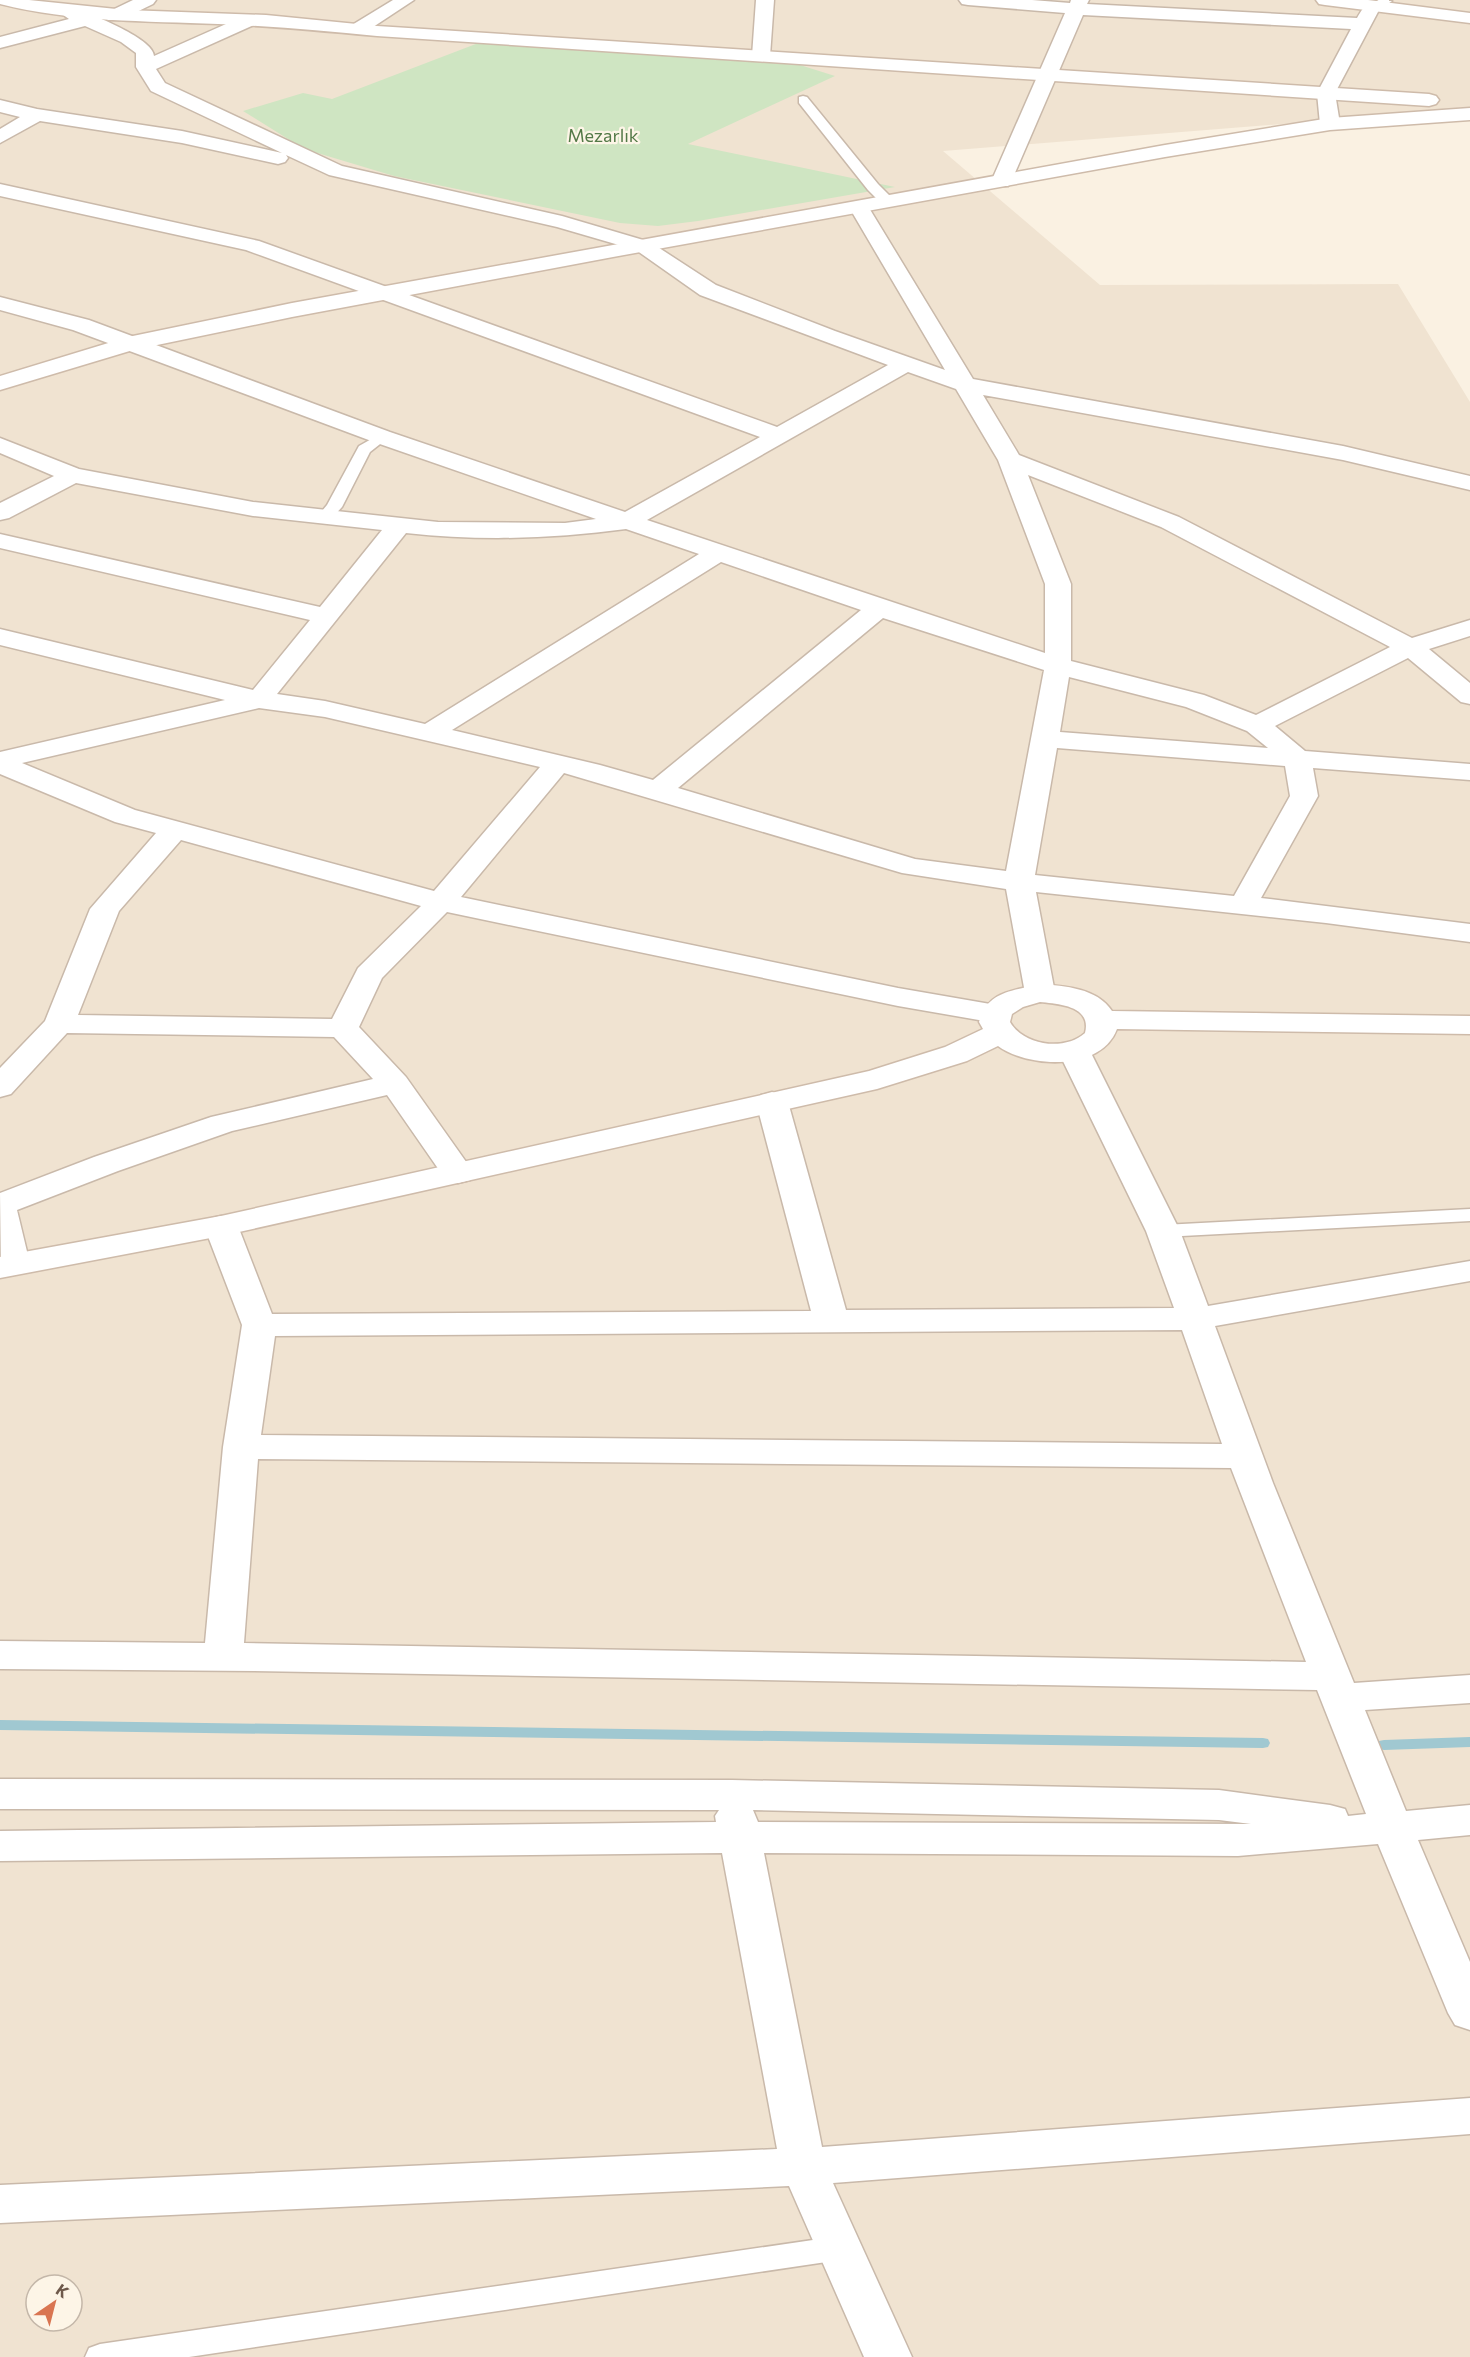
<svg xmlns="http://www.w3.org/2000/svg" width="1470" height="2357" font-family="Commissioner,sans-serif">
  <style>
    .residential { fill: #f0e3d1; fill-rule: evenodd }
    .green { fill: #cfe5c2 }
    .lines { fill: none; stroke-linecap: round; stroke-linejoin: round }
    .stream { fill: #a0c8d1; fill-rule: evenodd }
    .lane-casing { stroke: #c9b9aa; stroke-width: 3 }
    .street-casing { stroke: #c9b9aa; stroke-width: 3 }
    .secondary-casing { stroke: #cebbaa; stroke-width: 3 }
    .lane { fill: #fff; fill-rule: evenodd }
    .street { fill: #fff; fill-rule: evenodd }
    .secondary { fill: #fff; fill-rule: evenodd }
    .labels { text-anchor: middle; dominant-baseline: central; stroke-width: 4.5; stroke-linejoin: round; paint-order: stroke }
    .far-park-label { font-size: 18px; fill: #547947; stroke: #fdf5e7 }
  </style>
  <rect width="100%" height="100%" fill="#faf1e2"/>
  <path class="residential" d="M0,0H1470V109L943,151L1100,285L1398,284L1470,402V2357H0ZM36,2285H72V2321H36Z"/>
  <path class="green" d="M481,42L800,65L835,76L688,144L895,187L698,221L658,226L620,223L394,176L304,149L243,111L303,93L332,99Z"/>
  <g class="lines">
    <path class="stream" d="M0,1720L1263,1738L1268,1739L1270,1743L1268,1747L1263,1748L0,1730Z
      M1470,1737V1747L1384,1750L1379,1749L1377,1745L1379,1741L1384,1740Z"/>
    <g class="lane-casing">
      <path id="lane" d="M1377,0H1389V1L1383,4Z
        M803,96L807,97L878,184L893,199L894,202L893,205H883L868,190L799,103V97Z
        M382,433L389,437L370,452L342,507L330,520H320L317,517L327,505L359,446Z
        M1470,1209V1221L1163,1237L1155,1236L1152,1231L1155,1226L1163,1225Z
        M840,2236L851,2239L855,2248L851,2257L840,2260L189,2357H85L89,2348L100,2344Z"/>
    </g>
    <g class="street-casing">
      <path id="street" d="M133,0H156L153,4L120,20H108L105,16L108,12Z
        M393,0H414L364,33H352L349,29L352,25Z
        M756,0H774L770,56L768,60H754L752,56Z
        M959,0H1032L1070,3L1071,0H1089L1087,4L1357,18C1367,0 1372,0 1392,1L1379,10L1335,93L1340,124L1337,128H1323L1320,124L1317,93L1351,29L1083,15L1011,182L1008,186H994L991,182L1065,13L968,5L962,4Z
        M68,7C85,11 154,38 154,56L244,16H256L259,20L256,24L156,69L165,83L342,166L562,216L650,242L716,285L835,331L945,370L849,207L852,203H866L973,379L1343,446L1470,476V490L1343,460L983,395L1019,455L1179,517L1412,638L1470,620V636L1429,649L1470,683V704L1461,702L1408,658L1275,726L1305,751L1470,764V780L1313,768L1318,796L1261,898L1470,924V942L1326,923L1036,892L1055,993L1051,999L1040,1002L1029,999L1025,993L1006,889L902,873L564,773L461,897L898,988L996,1005L1007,1007L1011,1014L1007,1021L996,1023L898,1006L447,912L382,978L359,1027L406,1077L474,1173L470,1180L458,1183L446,1180L387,1095L232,1131L118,1171L17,1210L30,1264L25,1271L13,1274L1,1271L0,1193L94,1157L211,1117L373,1079L334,1037L67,1033L11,1094L0,1097V1068L45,1021L90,909L156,833L115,822L0,774V752L225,700L0,645V629L253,690L310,620L0,548V534L320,607L382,530L253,516L76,483L9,518L0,520V503L54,476L0,453V438L79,469L253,502L438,522L565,523L596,519L374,442L73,330L0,310V297L89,320L390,432L625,512L760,437L246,250L0,196V184L259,241L777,427L888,365L700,295L636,250L557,227L329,175L286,155L288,158L285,162L278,164L182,143L40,121L0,143V129L20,117L0,112V100L37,109L182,131L282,153L151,91L136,67V53L121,42L85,26L0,48V37L69,19L59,12L62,8ZM908,372L956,389L998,460L1045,584V653L647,520ZM1028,475L1161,527L1390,647L1256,715L1204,695L1071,661V584ZM626,529L699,554L425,724L325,701L277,694L406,533C479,541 553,539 626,529ZM721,562L861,610L653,780L600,765L452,730ZM883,618L1044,670L1006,871L915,859L678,788ZM1069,677L1186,707L1247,731L1268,748L1060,732ZM259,708L325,717L540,767L434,891L135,810L22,763ZM1057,748L1285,766L1290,796L1234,896L1035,875ZM181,840L421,906L358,968L332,1019L78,1015L119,911Z
        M1074,1042L1085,1044L1090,1051L1180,1231L1208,1306L1470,1261V1281L1215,1326L1273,1483L1354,1683L1470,1675V1703L1365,1710L1406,1811L1470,1805V1835L1418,1840L1470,1962V2030L1455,2025L1448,2013L1378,1844L1238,1856L764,1853L822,2147L1470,2098V2134L833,2183L912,2357H864L789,2186L0,2223V2185L777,2149L722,1853L0,1861V1831L716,1822L715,1816L719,1810L0,1809V1779L732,1780L1219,1790L1330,1805L1345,1809L1348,1816L1366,1814L1317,1690L254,1671L0,1669V1641L205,1643L223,1447L242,1325L204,1226L209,1219L221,1216L233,1219L238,1226L272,1314L811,1311L756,1102L761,1095L772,1092L783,1095L788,1102L846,1310L1174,1308L1146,1231L1058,1051L1063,1044ZM1182,1330L1222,1444L261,1435L275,1336ZM258,1459L1231,1468L1306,1662L244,1643ZM753,1810L1219,1820L1251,1824L758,1822Z"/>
    </g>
    <g class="secondary-casing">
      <path id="secondary" d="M0,0H29L126,10L266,15L377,26L1429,94L1436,96L1439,100L1436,104L1429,106L377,36C324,31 271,26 218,24C145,21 71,22 0,4Z
        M1316,0H1368L1470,13V23L1325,5L1319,4Z
        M1470,108V120L1330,130L1165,157L613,257L292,317L133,350L0,390V376L128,337L292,303L613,245L1165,145L1330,118Z
        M1040,984C1065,986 1097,988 1112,1011L1470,1016V1034L1117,1029C1101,1072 1028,1068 998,1046L967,1061L877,1089L221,1236L0,1278V1257L13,1254L221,1216L869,1071L945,1047L983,1029L979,1022C987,991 1013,991 1040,984ZM1040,1002C1059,1004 1092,1006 1085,1033C1065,1051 1024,1046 1010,1022L1012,1014L1023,1007Z"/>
    </g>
    <use href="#lane" class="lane"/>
    <use href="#street" class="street"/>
    <use href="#secondary" class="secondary"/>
  </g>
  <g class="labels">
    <g class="far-park-label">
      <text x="603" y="135">Mezarlık</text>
    </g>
  </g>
  <g transform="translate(54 2303) rotate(35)"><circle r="28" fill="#fdf5e7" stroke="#c4b7a9" stroke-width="1.5"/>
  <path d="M0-4.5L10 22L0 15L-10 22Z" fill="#d97551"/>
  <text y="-9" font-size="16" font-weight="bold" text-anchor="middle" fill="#6e594b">K</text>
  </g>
</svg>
